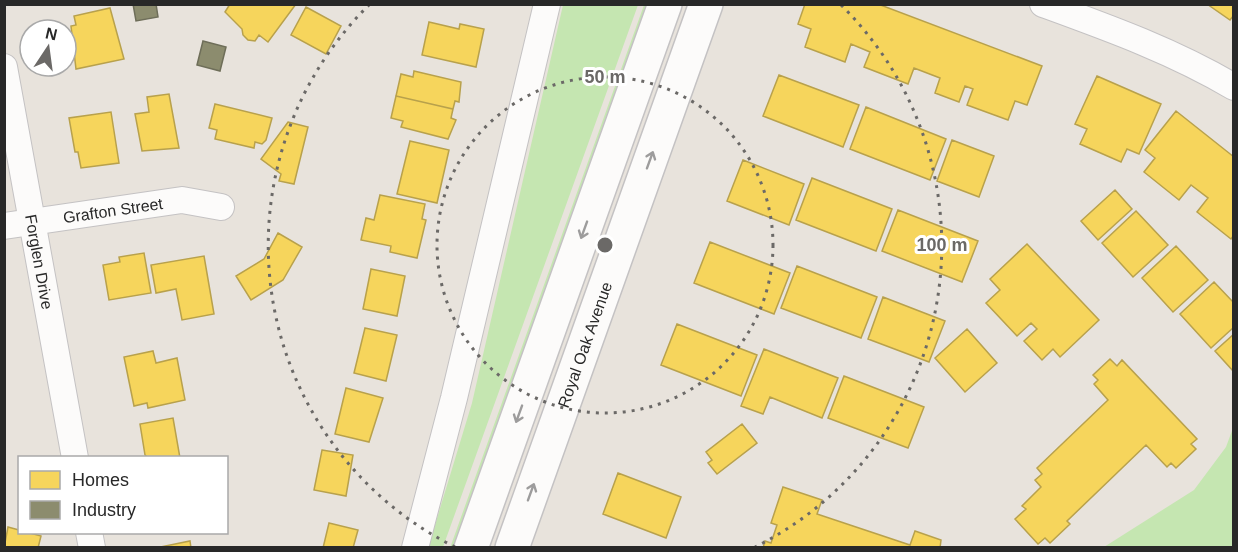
<svg xmlns="http://www.w3.org/2000/svg" width="1238" height="552" font-family="Arial,sans-serif">
  <style>
    .green { fill: #c5e6b1 }
    .homes { fill: #f6d55c; stroke: #b8a14c; stroke-width: 1.5 }
    .industry { fill: #8c8c6e; stroke: #6e6e59; stroke-width: 1.5 }
    .lines { fill: none; stroke-linecap: round; stroke-linejoin: round }
    .minor-casing { stroke: #c4c2c3; stroke-width: 28 }
    .secondary-casing { stroke: #c4c2c3; stroke-width: 36 }
    .minor { stroke: #fcfbfa; stroke-width: 26 }
    .secondary { stroke: #fcfbfa; stroke-width: 33 }
    .oneway { stroke: #9d9c9c }
    .ring { fill: none; stroke: #6b6967; stroke-width: 3; stroke-dasharray: 3 6 }
    .labels { text-anchor: middle; dominant-baseline: central; stroke-width: 6; stroke-linejoin: round; paint-order: stroke }
    .street-label { font-size: 16px; fill: #282828; stroke: #fff }
    .centre { fill: #6b6967; stroke: #fff; stroke-width: 3 }
    .ring-label { font-size: 18px; text-anchor: middle; font-weight: bold; fill: #6b6967; stroke: #fff; stroke-width: 6; stroke-linejoin: round; paint-order: stroke }
  </style>
  <rect width="100%" height="100%" fill="#e8e3dc"/>
  <path class="green" d="M563,5H638L443,547L428,548L472,403Z
    M644,5H649L456,547L450,548Z
    M1233,428V547H1104L1194,490L1226,447Z"/>
  <path class="homes" d="M296,4L268,42L259,35L255,41L248,40L243,35L242,29L225,12L230,4Z
    M805,4H878L1042,66L1027,105L1015,101L1008,120L967,105L973,89L965,86L959,102L935,93L940,78L914,68L908,84L864,67L870,52L851,44L845,62L805,47L811,29L798,24Z
    M1207,4H1234V15L1230,20Z
    M306,7L341,26L326,54L291,35Z
    M110,8L124,59L76,69L71,26L76,25L74,16Z
    M429,22L459,29L460,24L484,29L476,67L422,55Z
    M414,71L461,82L459,102L455,101L453,109L396,96L401,74L413,77Z
    M779,75L859,105L843,147L763,116Z
    M1097,76L1161,104L1139,154L1127,149L1121,162L1080,144L1087,129L1075,124Z
    M169,94L179,148L142,151L135,114L149,112L147,97Z
    M396,96L453,109L451,118L456,120L448,139L401,127L403,121L391,118Z
    M215,104L272,118L266,140L262,144L255,142L254,148L215,139L217,130L209,128Z
    M866,107L946,139L930,180L850,149Z
    M1176,111L1234,157V235L1231,239L1197,212L1208,198L1191,185L1179,200L1144,172L1155,158L1145,150Z
    M111,112L119,163L81,168L78,152H75L69,118Z
    M288,122L308,127L294,184L279,181L281,174L261,159Z
    M952,140L994,156L979,197L937,181Z
    M410,141L449,150L437,203L397,194Z
    M743,160L804,184L789,225L727,201Z
    M812,178L892,209L876,251L796,220Z
    M1115,190L1132,209L1098,240L1081,221Z
    M380,195L425,204L422,219L426,220L417,258L390,252L391,246L361,240L366,218L374,220Z
    M898,210L978,241L962,282L882,251Z
    M1136,211L1168,245L1133,277L1102,243Z
    M278,233L302,247L283,280L251,300L236,276L264,259Z
    M710,242L790,273L774,314L694,283Z
    M1027,244L1099,320L1060,357L1053,349L1042,360L1024,341L1037,329L1031,323L1017,336L986,303L1000,290L990,279Z
    M1176,246L1208,280L1173,312L1142,278Z
    M144,253L151,293L109,300L103,265L120,262L119,257Z
    M204,256L214,314L182,320L176,289L156,293L151,265Z
    M797,266L877,297L861,338L781,308Z
    M371,269L405,276L397,316L363,309Z
    M1214,282L1234,303V327L1211,348L1180,314Z
    M883,297L945,321L929,362L868,339Z
    M677,324L757,355L741,396L661,365Z
    M365,328L397,335L386,381L354,373Z
    M967,329L997,363L965,392L935,358Z
    M1234,334V372L1215,351Z
    M764,349L838,378L822,418L770,397L763,414L741,406Z
    M153,351L156,363L177,358L185,400L148,408L147,403L134,406L124,357Z
    M1110,359L1117,366L1122,360L1197,439L1191,444L1196,449L1176,468L1171,463L1167,467L1146,445L1067,521L1070,524L1050,543L1045,538L1038,544L1015,519L1026,509L1022,506L1041,487L1035,480L1042,474L1037,468L1108,400L1094,384L1098,380L1093,375Z
    M844,376L924,407L908,448L828,418Z
    M346,388L383,398L369,442L335,434Z
    M173,418L180,458H148L145,455L140,424Z
    M742,424L757,443L717,474L708,463L712,460L706,452Z
    M322,450L353,455L346,496L314,490Z
    M618,473L681,497L666,538L603,514Z
    M783,487L822,500L817,514L910,545L915,531L941,540L940,548H763L765,541L771,543L777,525L771,523Z
    M329,523L358,530L353,548H323Z
    M8,527L41,536L38,548H4Z
    M190,541L191,548H160V547Z"/>
  <path class="industry" d="M133,4H156L158,17L136,21Z
    M203,41L226,47L220,71L197,65Z"/>
  <g class="lines">
    <g class="minor-casing">
      <g id="minor">
        <path d="M1043,4C1109,28 1173,51 1234,87"/>
        <path id="s1" d="M4,67L75,458"/>
        <path id="s2" d="M4,226L182,200L221,207"/>
        <path d="M89,532L92,548"/>
        <path d="M415,548L454,398L547,4"/>
      </g>
    </g>
    <g class="secondary-casing">
      <g id="secondary">
        <path d="M471,548L665,4"/>
        <path id="s3" d="M512,548L706,4"/>
      </g>
    </g>
    <use href="#minor" class="minor"/>
    <use href="#secondary" class="secondary"/>
  </g>
  <defs><path id="oneway-shaft" d="M-6 0H5M1.5-3L5.5 0L1.5 3" fill="none" stroke-width="1.6" stroke-linecap="round" stroke-linejoin="round" transform="scale(1.5)"/></defs>
  <g class="oneway">
    <use href="#oneway-shaft" transform="translate(650 160) rotate(-70)"/>
    <use href="#oneway-shaft" transform="translate(584 230) rotate(110)"/>
    <use href="#oneway-shaft" transform="translate(519 414) rotate(110)"/>
    <use href="#oneway-shaft" transform="translate(531 492) rotate(-70)"/>
  </g>
  <g class="ring">
    <circle cx="605" cy="245" r="168"/>
    <path d="M455 547A337 337 0 0 1 369 5M841 5A337 337 0 0 1 755 547"/>
  </g>
  <g class="labels">
    <g class="street-label">
      <text stroke="none"><textPath href="#s2" startOffset="110">Grafton Street</textPath></text>
      <text stroke="none"><textPath href="#s1" startOffset="198">Forglen Drive</textPath></text>
      <text stroke="none"><textPath href="#s3" startOffset="216">Royal Oak Avenue</textPath></text>
    </g>
  </g>
  <circle cx="605" cy="245" r="9" class="centre"/>
  <g class="ring-label">
    <text x="605" y="83">50 m</text>
    <text x="942" y="251">100 m</text>
  </g>
  <rect width="1238" height="552" fill="none" stroke="#282828" stroke-width="12"/>
  <rect x="18" y="456" width="210" height="78" fill="#ffffff" stroke="#a9a9a9" stroke-width="1.5"/>
  <rect x="30" y="471" width="30" height="18" fill="#f6d55c" stroke="#a9a9a9" stroke-width="1.5"/>
  <text x="72" y="486" font-size="18" fill="#282828">Homes</text>
  <rect x="30" y="501" width="30" height="18" fill="#8c8c6e" stroke="#a9a9a9" stroke-width="1.5"/>
  <text x="72" y="516" font-size="18" fill="#282828">Industry</text>
  <g transform="translate(48 48) rotate(13)"><circle r="28" fill="#ffffff" stroke="#a9a9a9" stroke-width="1.5"/>
  <path d="M0-4.5L10 22L0 15L-10 22Z" fill="#6b6967"/>
  <text y="-9" font-size="16" font-weight="bold" text-anchor="middle" fill="#282828">N</text>
  </g>
</svg>
